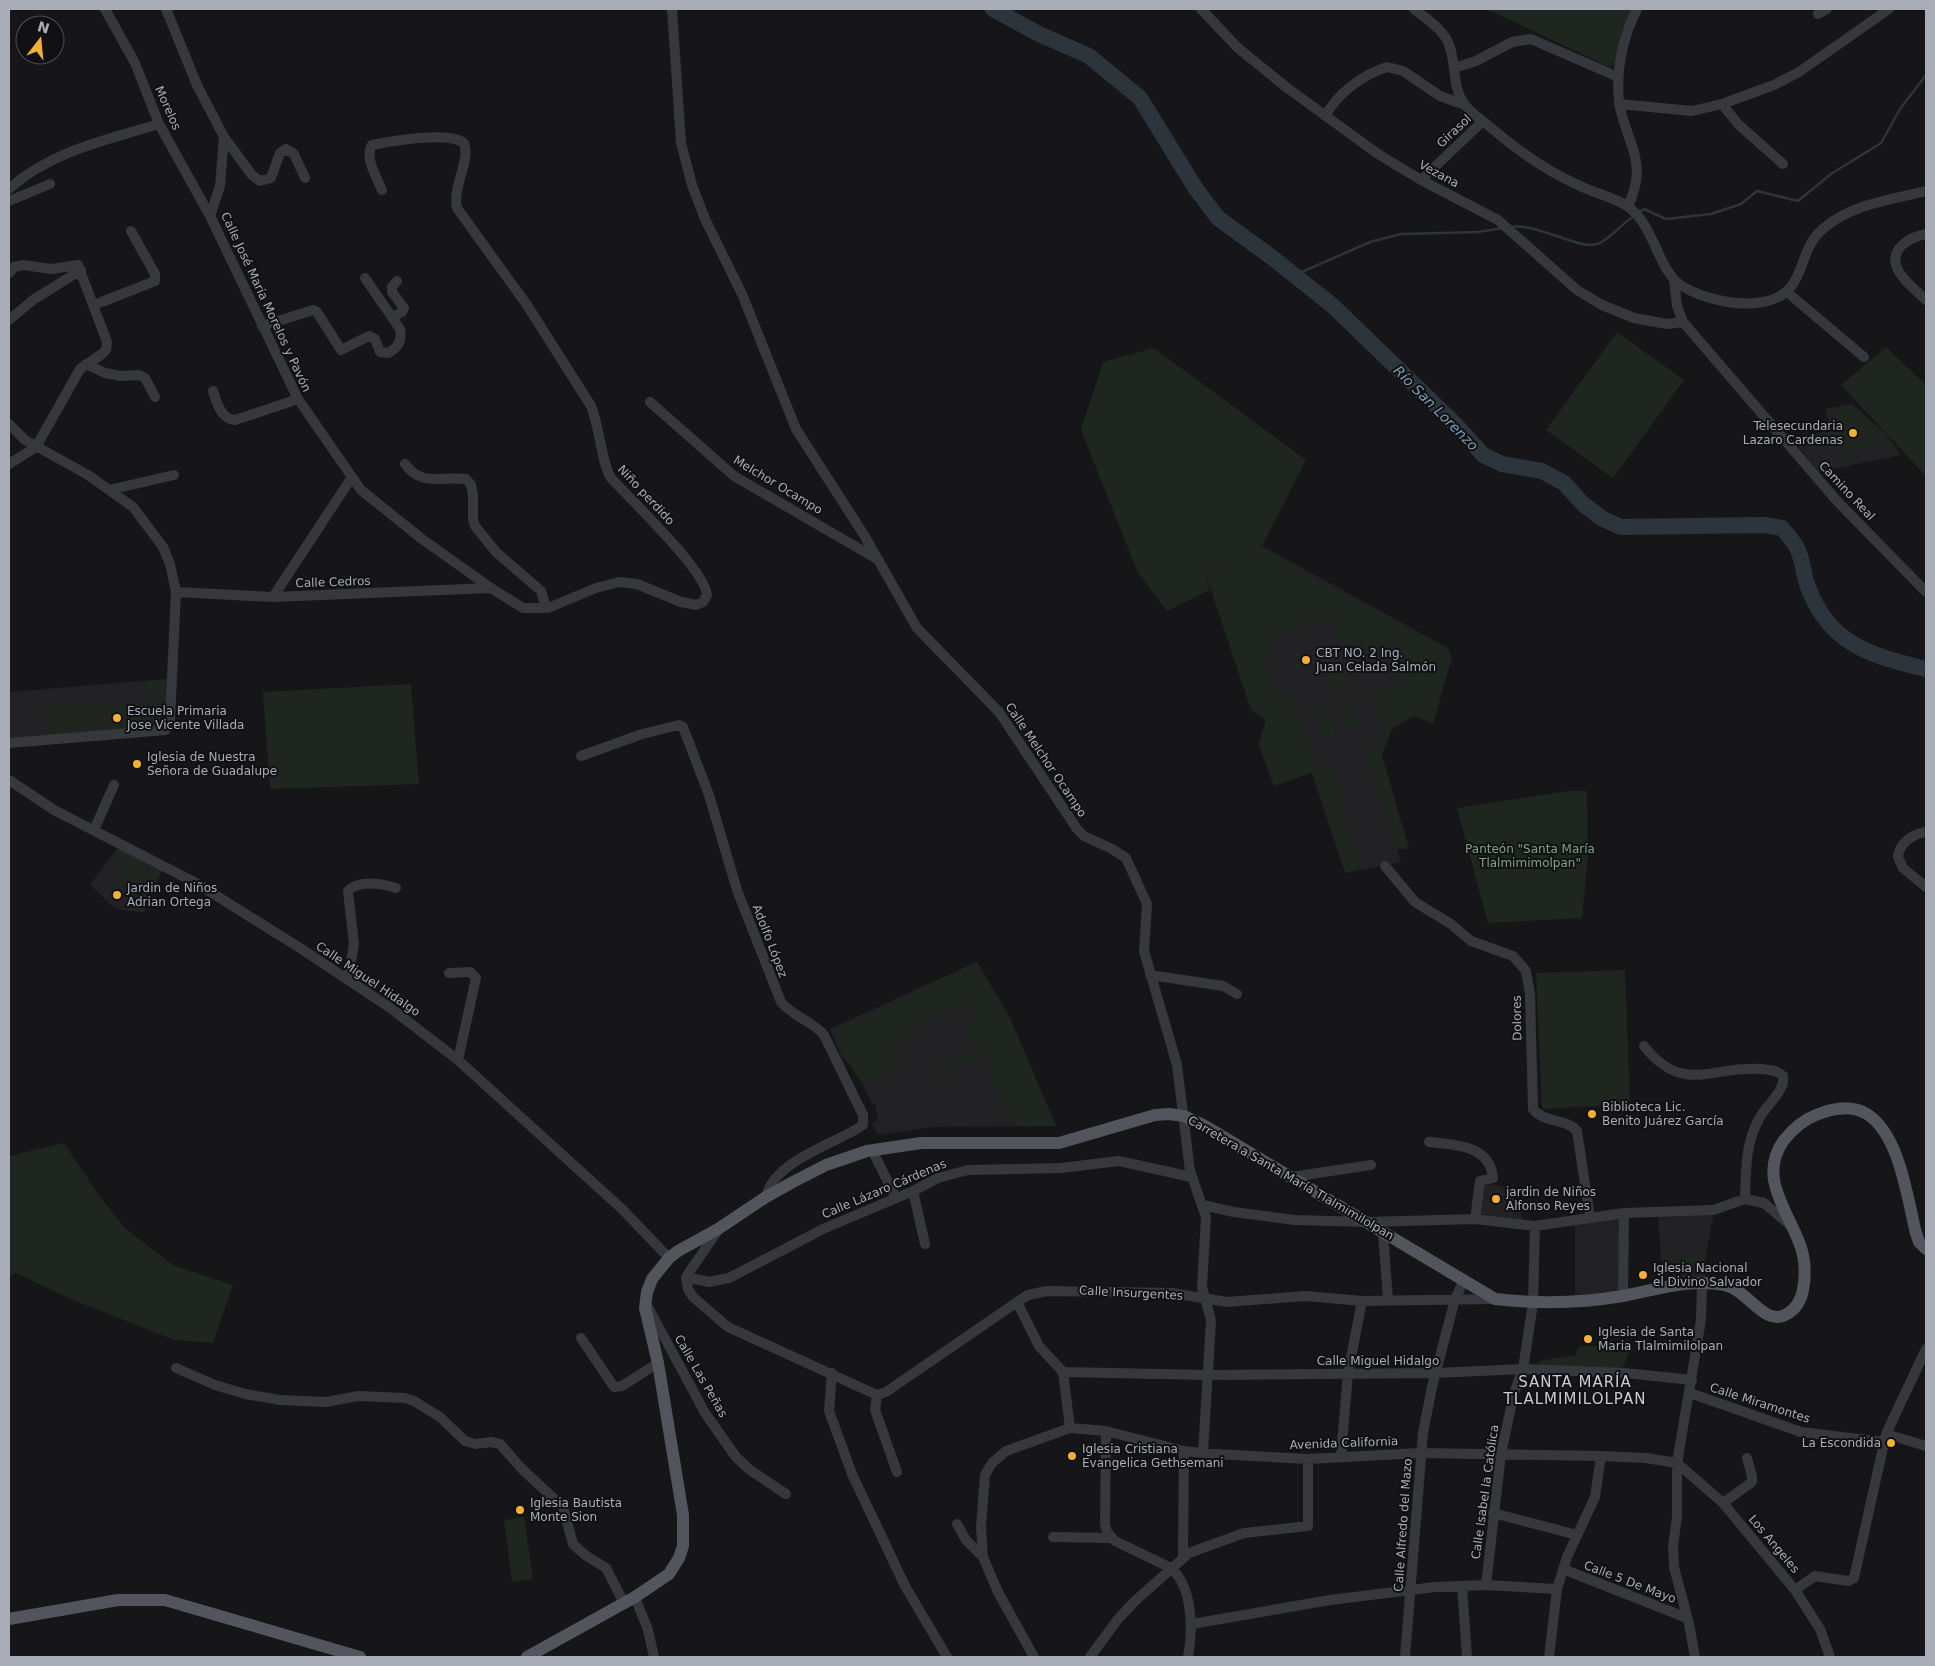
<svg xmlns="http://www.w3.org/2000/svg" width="1935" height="1666" font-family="'DejaVu Sans',sans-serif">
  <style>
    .built { fill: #222225 }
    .green { fill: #1e261f }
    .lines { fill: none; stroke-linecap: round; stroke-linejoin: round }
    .stream { stroke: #2c353c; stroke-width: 2.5 }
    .river { stroke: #2c353c; stroke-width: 16 }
    .minor { stroke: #37383d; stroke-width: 10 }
    .major { stroke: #53555c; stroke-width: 12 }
    .poi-dot { fill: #f2b134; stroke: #111113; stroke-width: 2 }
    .labels { text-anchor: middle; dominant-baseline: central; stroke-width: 4; stroke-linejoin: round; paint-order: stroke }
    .street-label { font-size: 12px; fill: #a8adb8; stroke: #111113 }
    .poi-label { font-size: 12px; fill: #a8adb8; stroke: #111113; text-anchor: start }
    .park-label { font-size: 12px; fill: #7fa381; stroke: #111113 }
    .water-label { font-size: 14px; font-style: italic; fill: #7f9bb3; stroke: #111113 }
    .quarter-label { font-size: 15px; letter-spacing: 1px; fill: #c9ccd4; stroke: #111113 }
  </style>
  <rect width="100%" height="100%" fill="#161618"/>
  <path class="built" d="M1852,404L1885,433L1901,455L1819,472L1794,441L1831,429L1825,409Z
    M1233,530L1448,648L1452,658L1433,724L1413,716L1392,729L1382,755L1409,848L1397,850L1401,862L1345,873L1312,773L1274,786L1258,744L1266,721L1251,710L1195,542L1197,535Z
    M167,679L166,721L9,739V692Z
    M119,846L162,870L144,912L121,910L111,905L90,885Z
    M977,962L1010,1018L1056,1126L933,1127L877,1135L872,1123L878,1120L875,1103L872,1104L852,1061L848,1063L842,1058L830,1029Z
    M1483,1184L1502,1186L1516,1199L1523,1220L1479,1214Z
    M1714,1212L1706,1253L1705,1279L1674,1284L1673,1273L1662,1274L1658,1215Z
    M1621,1214L1618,1263L1619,1291L1575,1295V1221Z"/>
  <path class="green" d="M1487,9H1633L1622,31L1616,64L1609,67Z
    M1617,332L1684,380L1613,478L1546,430Z
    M1886,347L1926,385L1925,475L1841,385Z
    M1154,348L1306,460L1262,546L1237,533L1316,579L1448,649L1451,658L1432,723L1413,715L1392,729L1381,754L1407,847L1397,849L1365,746L1381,740L1384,734L1372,699L1381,695L1382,690L1406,678L1398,658L1391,661L1389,657L1378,661L1373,648L1367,650L1364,638L1343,646L1331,615L1273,634L1274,643L1264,654L1277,697L1289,693L1317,769L1332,766L1360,870L1346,873L1313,771L1274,784L1259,744L1266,720L1252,710L1208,577L1260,558L1206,575L1198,550L1210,590L1167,611L1138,573L1081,430L1103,362Z
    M1852,405L1888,442L1856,450L1857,456L1848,459L1840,435L1805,444L1803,439L1841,426L1835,408Z
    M1343,671L1350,694L1335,698L1328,675Z
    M167,679L166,700L149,703L146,681Z
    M411,684L419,784L270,789L263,692Z
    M1351,701L1358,725L1345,729L1338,705Z
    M146,704V712L166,708L165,724L158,727L47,736L46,708Z
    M1329,708L1336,736L1325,738L1316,711Z
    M1568,791H1587L1588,856L1582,918L1488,923L1457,808Z
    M119,846L143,860L137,873L151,880L157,867L162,870L144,912L123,910L138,892L121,878L125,871L111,857Z
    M977,962L1010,1018L1056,1126H1017L998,1099L993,1088L991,1071L967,1030L974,1020L967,1004L924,1023L923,1021L912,1026L915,1034L893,1044L903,1065L862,1083L843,1055L834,1030L913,995V991Z
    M1625,970L1630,1104L1542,1109L1536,973Z
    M971,1049L977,1060L960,1067L958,1065L961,1062L958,1056Z
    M954,1057L956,1060L952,1061L956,1069L939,1077L934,1067Z
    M64,1143L101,1198L125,1228L173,1265L233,1285L213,1343L174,1340L66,1297L16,1273L9,1277V1156Z
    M1705,1255V1264L1690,1266V1272L1675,1273V1258Z
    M1580,1346H1631L1622,1370L1540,1365L1539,1361L1576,1355L1578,1348Z
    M524,1517L533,1579L512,1582L504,1520Z"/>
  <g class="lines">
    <path class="stream" d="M1638,213L1644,209L1666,219L1711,214L1741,204L1757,191L1798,201L1831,174L1881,143L1900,109L1926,75
      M1510,227C1538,222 1583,253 1600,243C1611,237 1623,223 1634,216
      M1295,275L1370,242L1401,234L1478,232L1502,228"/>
    <path class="river" d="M993,9L1039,34L1089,56L1140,98L1196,189L1218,218L1274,259L1333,306L1457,426L1483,455L1502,464L1542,471L1564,483L1583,504L1603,519L1621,527L1764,525L1782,528C1787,534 1792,540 1796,546C1803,558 1803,574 1808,587C1829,644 1871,656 1926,669"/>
    <path class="minor" d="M105,9L135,63L159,124L210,216
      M166,9L197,85L224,137L220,186L210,216L298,399L361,490L422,539L491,588L523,608H548L596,588L619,582L637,584L681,602L696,605L703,602L707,595C705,570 631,500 611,478C601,461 600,428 591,406L527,305L457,208C452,187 471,160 464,143C449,131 391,141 372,145C364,157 377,178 382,190
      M672,9L681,143L692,185L705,219L742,294L796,429L864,535L917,628L999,712L1077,829L1084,836L1112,849L1126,858L1147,904L1144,951L1177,1065L1190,1171L1206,1217L1202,1287L1211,1320L1203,1453
      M1201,9L1238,48L1286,87L1378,154L1421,180L1498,220L1577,290L1602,305L1634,318L1667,324L1683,322
      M1414,9C1424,17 1441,28 1447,40C1458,61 1450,85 1465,105C1471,113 1482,120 1490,127C1518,151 1545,170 1578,185C1594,193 1613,197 1627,206C1654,223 1658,272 1682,286C1703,299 1739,307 1763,302C1810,293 1794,252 1824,228C1852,204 1891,200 1926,191
      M1818,14L1827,9
      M1454,68L1476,61L1512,42L1531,39L1618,77
      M1619,104L1692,111L1722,104L1774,85L1799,72L1889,9
      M1722,104L1738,124L1783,164
      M1325,116C1338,93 1362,75 1387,67L1403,71L1440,96L1465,105
      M224,137L252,175L260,181L271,178L280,153L286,149L294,154L305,178
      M1421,180L1483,121
      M9,189C51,151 107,140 159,124
      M9,201L50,184
      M1628,207C1631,199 1635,190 1636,181C1641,154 1622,128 1619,102C1616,70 1623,37 1637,9
      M1926,234C1911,237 1889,248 1897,268C1902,280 1917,291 1926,300
      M9,273L14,267L23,265L51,269L78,265L107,342L106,350L102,354L80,369L36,447L9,464
      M1674,280L1677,306L1683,322L1837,501L1926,592
      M1788,293L1864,357
      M94,305L155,281V274L131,231
      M393,317L402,312L404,308L392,292V287L397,281
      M9,320L33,300L81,270
      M262,326L313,310L317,312L341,350L369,336L375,339L380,352L388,353C399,347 402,341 400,329L365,278
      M86,364L105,373L121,376L139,375L145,378L155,397
      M213,391C217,403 221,419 235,420L298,399
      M650,402L734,476L877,559
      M9,424L25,440L88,475L133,507L163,547L170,564L176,592L170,720L166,730L9,743
      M405,464C422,487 440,476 466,479L471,485L473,495V520L475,526L496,552L541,591L546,608
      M109,490L174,475
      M176,592L273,597L491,588
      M273,597L352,477
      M581,756L642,734L679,725L683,727L709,795L737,890L781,1002C792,1016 812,1021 824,1035L863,1115V1125C836,1144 774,1160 766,1197
      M9,780L54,810L196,883L300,948L389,1007L458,1060L622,1209L669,1258
      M94,830L114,785
      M1926,832C1914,833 1899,843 1898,857L1903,868L1926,887
      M1385,866L1415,902L1451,924L1471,941L1513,956L1526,971L1530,994L1533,1109C1543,1123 1566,1118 1577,1131L1590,1217
      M449,973L470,972L476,978L458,1060
      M1150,975L1223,986L1237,994
      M348,979L354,944L348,891C360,879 382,884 396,888
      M1644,1046C1684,1096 1711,1065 1762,1069C1770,1070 1777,1070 1783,1076C1786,1091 1765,1106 1759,1119C1745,1143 1746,1172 1745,1199
      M1429,1142C1456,1145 1490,1145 1493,1178L1480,1181L1475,1219
      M872,1150L896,1198
      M1291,1177L1371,1165
      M913,1191L925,1244
      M1203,1205L1234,1212L1295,1220L1367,1222L1475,1219L1535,1226L1624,1213L1713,1210L1745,1199L1764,1203L1791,1226
      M718,1230L686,1277L688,1289L693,1297L728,1327L877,1395L886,1392L1017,1302L1028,1295L1047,1291L1172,1293L1227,1302L1306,1296L1362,1301L1494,1299
      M1383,1233L1388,1300
      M686,1277L709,1282L729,1278L823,1229L913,1191L938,1178L968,1170L1061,1168L1119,1161L1192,1177
      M1623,1296L1624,1213
      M1017,1302L1039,1346L1063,1372L1070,1428
      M648,1307L705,1413L736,1457L750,1470L786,1494
      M581,1338L614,1387L622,1386L658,1363
      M176,1368L215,1385L245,1394L280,1400L325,1402L359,1396L405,1398L414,1401L440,1417L465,1441L476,1444L491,1442L500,1444L522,1469L563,1507L573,1544L585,1555L606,1568L624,1603
      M1063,1372L1208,1375L1436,1373L1523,1369L1625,1373L1692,1380
      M832,1373L829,1411L852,1474L905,1586L947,1657
      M1690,1393L1801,1432L1883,1442
      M877,1395L875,1410L897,1472
      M1106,1431L1105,1524L1107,1532L1115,1541L1171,1568C1193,1587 1193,1631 1188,1657
      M1886,1434L1926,1446
      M1341,1456L1348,1373L1362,1301
      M1723,1503L1752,1482V1476L1747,1458
      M1493,1513L1577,1535
      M957,1524L966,1540L983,1557
      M1053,1537L1111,1538
      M1183,1556L1184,1451
      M1563,1569L1687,1618
      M1486,1585L1501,1454L1514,1393L1523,1369L1533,1303L1535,1226
      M1462,1586L1467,1657
      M1795,1590L1815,1576L1848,1581L1854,1578L1886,1434L1926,1349
      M635,1597L648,1630L654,1657
      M1192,1624L1330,1600L1435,1587L1486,1585L1557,1589
      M1034,1657L998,1592L983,1557L981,1527L985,1475L992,1463L1006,1451L1070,1428L1106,1431L1184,1451L1214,1454L1308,1459L1420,1453L1601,1456L1646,1458L1677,1463L1723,1503L1795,1590L1820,1629L1830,1657
      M1090,1657L1118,1619L1135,1601L1189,1553L1244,1533L1308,1526V1459
      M1405,1657L1423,1433L1432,1387L1455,1299L1464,1280
      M1549,1657L1557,1589L1567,1557L1595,1497L1601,1456
      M1695,1657L1689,1624L1674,1567L1673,1546L1677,1517V1463L1701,1320L1702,1283"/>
    <path class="major" d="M9,1619L118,1600H165L360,1657
      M527,1657L635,1597L669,1574L679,1558L683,1546V1515L658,1363L645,1308L647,1292L652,1279L669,1258L678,1251L718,1229L766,1197L793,1182L826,1165L867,1151L921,1143H1059L1155,1115L1169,1114L1184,1116L1205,1126L1495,1299C1538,1304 1581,1303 1623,1296C1655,1290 1691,1278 1724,1285C1748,1289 1764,1328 1787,1314C1796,1309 1801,1300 1803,1290C1806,1274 1805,1257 1799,1242C1786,1208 1758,1176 1784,1140C1793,1129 1803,1120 1816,1115C1833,1108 1851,1104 1867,1114C1900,1135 1907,1198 1916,1233L1919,1242L1926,1249"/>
  </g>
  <g class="poi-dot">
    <circle cx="1853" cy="433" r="5"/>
    <circle cx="1306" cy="660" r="5"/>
    <circle cx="117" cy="718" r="5"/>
    <circle cx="137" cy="764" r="5"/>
    <circle cx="117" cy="895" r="5"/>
    <circle cx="1592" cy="1114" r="5"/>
    <circle cx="1496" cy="1199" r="5"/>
    <circle cx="1643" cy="1275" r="5"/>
    <circle cx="1588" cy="1339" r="5"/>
    <circle cx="1891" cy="1443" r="5"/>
    <circle cx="1072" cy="1456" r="5"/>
    <circle cx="520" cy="1510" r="5"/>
  </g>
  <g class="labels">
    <g class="street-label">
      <text transform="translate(168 108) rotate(66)">Morelos</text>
      <text transform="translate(1454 131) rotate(-43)">Girasol</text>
      <text transform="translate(1439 174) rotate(28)">Vezana</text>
      <text transform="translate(266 302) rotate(65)">Calle José María Morelos y Pavón</text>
      <text transform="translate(778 485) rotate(31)">Melchor Ocampo</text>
      <text transform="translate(1847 491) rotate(47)">Camino Real</text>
      <text transform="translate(646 495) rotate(47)">Niño perdido</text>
      <text transform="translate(333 582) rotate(-2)">Calle Cedros</text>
      <text transform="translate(1046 760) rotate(56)">Calle Melchor Ocampo</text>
      <text transform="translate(770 941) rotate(69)">Adolfo López</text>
      <text transform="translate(368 979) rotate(34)">Calle Miguel Hidalgo</text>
      <text transform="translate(1517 1018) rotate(-91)">Dolores</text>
      <text transform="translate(1291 1178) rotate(30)">Carretera a Santa María Tlalmimilolpan</text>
      <text transform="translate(884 1189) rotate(-23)">Calle Lázaro Cárdenas</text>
      <text transform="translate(1131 1293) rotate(3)">Calle Insurgentes</text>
      <text x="1378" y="1361">Calle Miguel Hidalgo</text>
      <text transform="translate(701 1376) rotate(60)">Calle Las Peñas</text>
      <text transform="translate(1760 1403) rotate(18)">Calle Miramontes</text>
      <text transform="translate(1344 1443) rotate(-2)">Avenida California</text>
      <text transform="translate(1485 1492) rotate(-82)">Calle Isabel la Católica</text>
      <text transform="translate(1403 1525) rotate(-86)">Calle Alfredo del Mazo</text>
      <text transform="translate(1774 1544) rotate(50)">Los Angeles</text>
      <text transform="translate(1630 1582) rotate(21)">Calle 5 De Mayo</text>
    </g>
    <g class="poi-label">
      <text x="1843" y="426" text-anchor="end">Telesecundaria<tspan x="1843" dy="14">Lazaro Cardenas</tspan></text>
      <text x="1316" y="653">CBT NO. 2 Ing.<tspan x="1316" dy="14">Juan Celada Salmón</tspan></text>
      <text x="127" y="711">Escuela Primaria<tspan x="127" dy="14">Jose Vicente Villada</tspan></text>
      <text x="147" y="757">Iglesia de Nuestra<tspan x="147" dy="14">Señora de Guadalupe</tspan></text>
      <text x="127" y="888">Jardin de Niños<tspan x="127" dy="14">Adrian Ortega</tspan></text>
      <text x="1602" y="1107">Biblioteca Lic.<tspan x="1602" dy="14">Benito Juárez García</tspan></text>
      <text x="1506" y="1192">jardin de Niños<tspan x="1506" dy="14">Alfonso Reyes</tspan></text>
      <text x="1653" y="1268">Iglesia Nacional<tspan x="1653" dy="14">el Divino Salvador</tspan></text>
      <text x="1598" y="1332">Iglesia de Santa<tspan x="1598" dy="14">Maria Tlalmimilolpan</tspan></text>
      <text x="1881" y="1443" text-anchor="end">La Escondida</text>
      <text x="1082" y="1449">Iglesia Cristiana<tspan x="1082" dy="14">Evangelica Gethsemani</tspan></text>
      <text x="530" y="1503">Iglesia Bautista<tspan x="530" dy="14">Monte Sion</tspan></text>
    </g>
    <g class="park-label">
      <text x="1530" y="849">Panteón "Santa María<tspan x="1530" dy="14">Tlalmimimolpan"</tspan></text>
    </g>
    <g class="water-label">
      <text transform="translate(1436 408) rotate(45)">Río San Lorenzo</text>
    </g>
    <g class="quarter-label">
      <text x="1575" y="1382">SANTA MARÍA<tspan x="1575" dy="17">TLALMIMILOLPAN</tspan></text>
    </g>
  </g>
  <rect width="1935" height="1666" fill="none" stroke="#a8adb8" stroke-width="20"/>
  <g transform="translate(40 40) rotate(16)"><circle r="24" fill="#111113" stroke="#4d4f55"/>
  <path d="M0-4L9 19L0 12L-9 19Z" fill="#f2b134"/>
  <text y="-8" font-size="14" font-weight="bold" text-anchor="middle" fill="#a8adb8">N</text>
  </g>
</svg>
